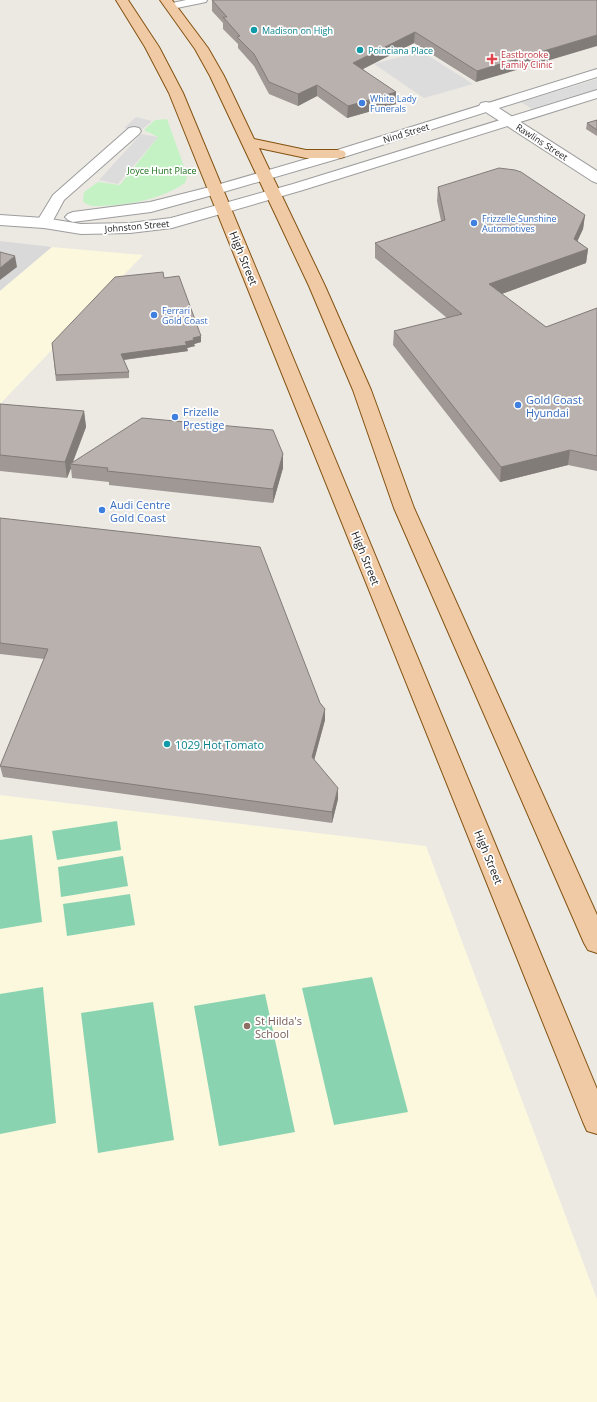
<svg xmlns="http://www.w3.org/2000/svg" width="597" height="1402" font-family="'Open Sans',sans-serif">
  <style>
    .residential { fill: #dad9da }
    .education { fill: #fbf8de }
    .park { fill: #c5f2c5 }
    .pitch { fill: #8ad3b0 }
    .parking { fill: #dcdcdc }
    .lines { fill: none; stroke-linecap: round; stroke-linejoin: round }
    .service-casing { stroke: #9d9d9d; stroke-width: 2 }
    .minor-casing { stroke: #9d9d9d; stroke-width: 2 }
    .tertiary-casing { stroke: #9d9d9d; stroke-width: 2 }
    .primary-casing { stroke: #835311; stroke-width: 2 }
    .service { fill: #fff; fill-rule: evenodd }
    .minor { fill: #fff; fill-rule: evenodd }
    .tertiary { fill: #fff; fill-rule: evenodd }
    .primary { fill: #f0c9a5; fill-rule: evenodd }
    .wall { fill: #9f9895 }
    .shaded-wall { fill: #827c79 }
    .building { fill: #b9b1ad; stroke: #827c79 }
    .culture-dot { fill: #0f9aa8; stroke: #fff; stroke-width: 1.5 }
    .health-dot { fill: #e0444e; stroke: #fff; stroke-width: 1.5 }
    .shop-dot { fill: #3f7fe0; stroke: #fff; stroke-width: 1.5 }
    .education-dot { fill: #8d6e63; stroke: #fff; stroke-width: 1.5 }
    .labels { text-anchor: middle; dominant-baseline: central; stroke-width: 3.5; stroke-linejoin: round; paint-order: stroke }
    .far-culture-label { font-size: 9px; fill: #0d838f; stroke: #fff; text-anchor: start }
    .far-health-label { font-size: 9px; fill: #be3a42; stroke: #fff; text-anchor: start }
    .far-shop-label { font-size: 9px; fill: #366cbe; stroke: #fff; text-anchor: start }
    .far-street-label { font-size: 9px; fill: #1c1c1c; stroke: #fff }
    .far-park-label { font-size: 9px; fill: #196d18; stroke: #fff }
    .street-label { font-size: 11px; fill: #1c1c1c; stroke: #fff }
    .shop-label { font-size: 11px; fill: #366cbe; stroke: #fff; text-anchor: start }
    .culture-label { font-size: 11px; fill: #0d838f; stroke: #fff; text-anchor: start }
    .education-label { font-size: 11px; fill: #785e54; stroke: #fff; text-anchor: start }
  </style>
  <rect width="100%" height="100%" fill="#ece9e3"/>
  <path class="residential" d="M0,241L52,247L0,291Z"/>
  <path class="education" d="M52,247L143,255L0,404V291Z
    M0,795L426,846L597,1299V1402H0Z"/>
  <path class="park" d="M167,119L186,172L187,177L185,183C158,201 124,206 92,206L86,204L83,201L84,192L98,182L120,185L158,137L144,130L155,120Z"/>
  <path class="pitch" d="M117,821L121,850L57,860L52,831Z
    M32,835L42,922L0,929V840Z
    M123,856L128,886L61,897L58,867Z
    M130,894L135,925L67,936L63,904Z
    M372,977L408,1112L334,1125L302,988Z
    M43,987L56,1123L0,1134V994Z
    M265,994L295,1132L219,1146L194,1006Z
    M153,1002L174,1140L98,1153L81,1013Z"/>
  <path class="parking" d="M421,51L473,84L424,98L374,64Z
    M597,79V89L532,109L521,102Z
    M136,117L152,121L140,131L124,128Z
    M141,134L158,137L118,184L99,180Z"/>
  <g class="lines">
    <g class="service-casing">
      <path id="service" d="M186,0H207L206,2L172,9L167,6L168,4Z"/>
    </g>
    <g class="minor-casing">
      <path id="minor" d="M486,102L491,103L597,171V183L592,181L481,109L479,106L481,103Z
        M134,127L139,128L141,131L139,134L64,200L50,226L44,228L38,226L36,223L53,195L129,128Z"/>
    </g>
    <g class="tertiary-casing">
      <path id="tertiary" d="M597,69V77L344,157L220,193L151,212L73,222L68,220L65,217L68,214L73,212L150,202L210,187L334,151Z
        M597,90V98L303,190L172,228L130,233L81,234L44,228L0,225V215L44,218L81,224L130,223L171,218L293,184Z"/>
    </g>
    <g class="primary-casing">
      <path id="primary" d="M116,0H128L159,47L183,93L597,1089V1134L587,1131L583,1122L169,93L145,47Z
        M160,0H172L208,48L224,76L254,139L306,150H339L344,151L346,154L344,157L339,158H306L259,148L325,286L371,390L414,508L597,915V953L588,950L584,943L394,508L353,390L309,286L210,76L195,49Z"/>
    </g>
    <use href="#service" class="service"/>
    <use href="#minor" class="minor"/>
    <use href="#tertiary" class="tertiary"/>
    <use href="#primary" class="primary"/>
  </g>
  <path class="wall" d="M212,0H597L476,82L414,43L363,69L396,104L347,118L317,96L298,106L269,94L254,66L238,48V44L223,29V23L212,11Z
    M597,120V136L586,129L587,123Z
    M438,187L585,215L583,229L577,241L588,249L586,263L501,294L546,327L597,308V471L568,465L500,482L393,345L394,331L447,318L375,258V243L441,221L437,201Z
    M164,278L201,342L194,344L195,346L187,348L188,351L124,360L129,372V378L56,381L52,343Z
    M0,404L84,411L86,427L73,462L283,454V468L273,503L109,485V482L72,478L71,468L67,478L0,471Z
    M0,518L320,703L325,709V720L314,760L338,799L332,823L3,777L0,766L44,659L0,654Z"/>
  <path class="shaded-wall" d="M415,32L414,43L353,74V63Z
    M597,35V46L476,82L477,71Z
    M317,85V96L298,106V94Z
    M396,92V104L347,118L348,106Z
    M585,215L583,229L572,253L574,239Z
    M588,249L586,263L488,299L489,284Z
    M15,256L17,267L0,280V268Z
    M201,336V342L194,344L195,346L187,348L188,351L122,360L121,354L185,342L193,338Z
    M84,411L86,427L72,464H70L71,468L67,478L65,462Z
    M570,450L568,465L500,482L501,467Z
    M283,454V468L273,503V489Z
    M325,709V720L312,768V757Z
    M338,788V799L332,823V812Z"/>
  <path class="building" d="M212,0H597V35L477,71L415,32L353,63L396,92L348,106L317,85L298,94L269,82L254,54L237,37L240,36L223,17H227Z
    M597,120V130L587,123Z
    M499,168L515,170L521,172L585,215L574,239L588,249L489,284L546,327L597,308V456L570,450L501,467L394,331L462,314L375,243L445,220L438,187Z
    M0,252L15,256L0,268Z
    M163,272L164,278L179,276L201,336L193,338L194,340L185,342L187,345L121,354L129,372L56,375L52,343L115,277Z
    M0,404L84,411L65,462L0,455Z
    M142,418L273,430L283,454L273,489L107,471L108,468L70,464Z
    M0,518L260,547L320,703L325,709L312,757L338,788L332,812L0,766L48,649L0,643Z"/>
  <g class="culture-dot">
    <circle cx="254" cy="30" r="4"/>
    <circle cx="360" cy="50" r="4"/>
    <circle cx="167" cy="744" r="4"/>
  </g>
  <path class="health-dot" d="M490 53h4v4h4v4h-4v4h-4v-4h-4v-4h4z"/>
  <g class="shop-dot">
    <circle cx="362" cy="103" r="4"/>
    <circle cx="474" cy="223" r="4"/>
    <circle cx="154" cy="315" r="4"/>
    <circle cx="518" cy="405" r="4"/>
    <circle cx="175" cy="417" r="4"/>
    <circle cx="102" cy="510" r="4"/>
  </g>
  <circle class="education-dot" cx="247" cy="1026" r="4"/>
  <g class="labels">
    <g class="far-culture-label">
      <text x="262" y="30">Madison on High</text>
      <text x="368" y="50">Poinciana Place</text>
    </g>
    <g class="far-health-label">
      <text x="501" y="54">Eastbrooke<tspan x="501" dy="10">Family Clinic</tspan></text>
    </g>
    <g class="far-shop-label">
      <text x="370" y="98">White Lady<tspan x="370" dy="10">Funerals</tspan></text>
      <text x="482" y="218">Frizzelle Sunshine<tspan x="482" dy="10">Automotives</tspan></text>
      <text x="162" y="310">Ferrari<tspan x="162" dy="10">Gold Coast</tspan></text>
    </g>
    <g class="far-street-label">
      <text transform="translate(406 133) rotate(-17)">Nind Street</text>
      <text transform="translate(542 142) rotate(33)">Rawlins Street</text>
      <text transform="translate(137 226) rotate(-5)">Johnston Street</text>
    </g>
    <g class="far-park-label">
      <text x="162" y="170">Joyce Hunt Place</text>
    </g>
    <g class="street-label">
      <text transform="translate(244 258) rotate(68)">High Street</text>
      <text transform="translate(366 558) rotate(68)">High Street</text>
      <text transform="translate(489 857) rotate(68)">High Street</text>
    </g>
    <g class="shop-label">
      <text x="526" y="399">Gold Coast<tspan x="526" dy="13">Hyundai</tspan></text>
      <text x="183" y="411">Frizelle<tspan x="183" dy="13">Prestige</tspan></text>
      <text x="110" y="504">Audi Centre<tspan x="110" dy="13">Gold Coast</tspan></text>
    </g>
    <g class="culture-label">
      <text x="175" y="744">1029 Hot Tomato</text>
    </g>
    <g class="education-label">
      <text x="255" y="1020">St Hilda's<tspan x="255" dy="13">School</tspan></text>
    </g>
  </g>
</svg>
